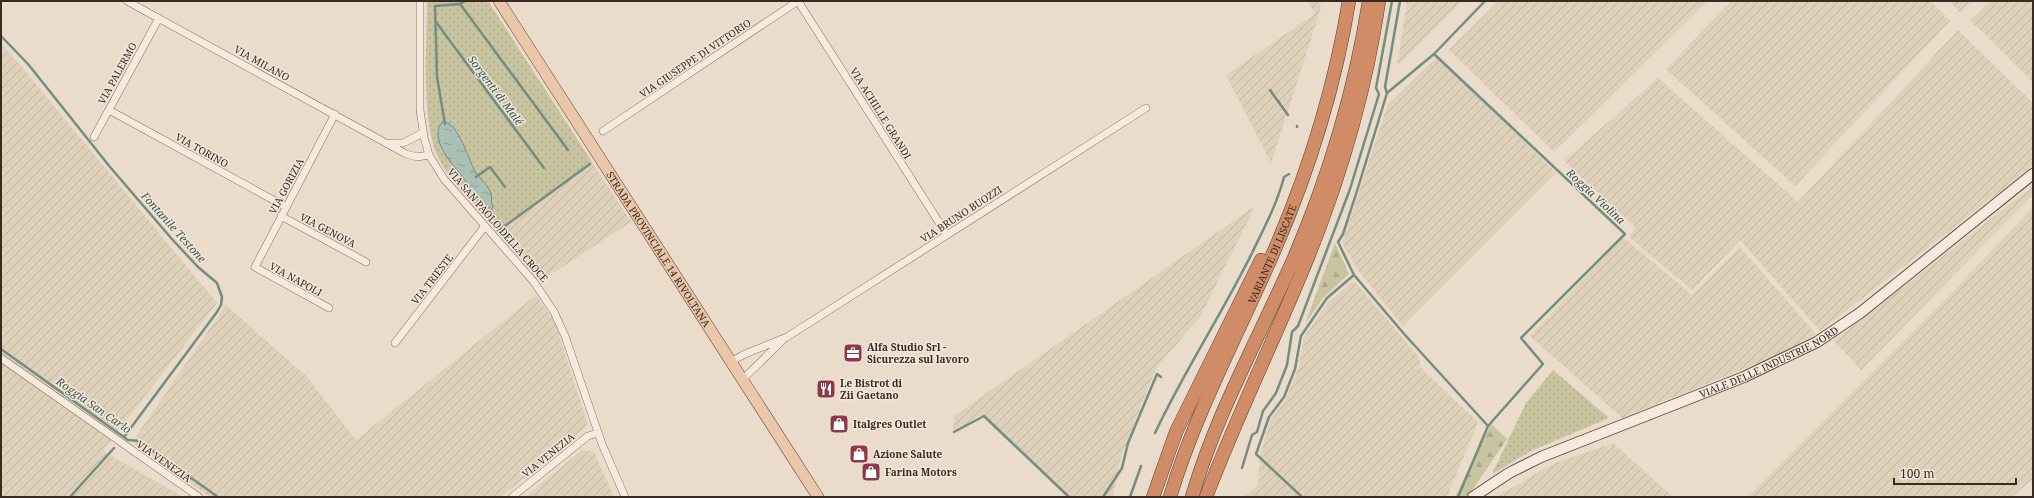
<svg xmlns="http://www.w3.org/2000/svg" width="2034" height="498" font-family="'Noto Serif',serif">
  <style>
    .farmland { fill: url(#farmland-furrows) }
    .grass { fill: url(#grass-dots) }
    .forest { fill: url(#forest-firs) }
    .water { fill: url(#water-ripples); stroke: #728e81 }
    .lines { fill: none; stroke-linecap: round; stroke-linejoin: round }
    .stream { stroke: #728e81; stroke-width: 2.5 }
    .street-casing { stroke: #866d61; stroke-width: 8 }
    .secondary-casing { stroke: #684e44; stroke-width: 12 }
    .primary-casing { stroke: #553d34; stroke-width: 12 }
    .highway-casing { stroke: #553d34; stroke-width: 14 }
    .street { stroke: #f6eade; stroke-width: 7 }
    .secondary { stroke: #f6eade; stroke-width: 10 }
    .primary { stroke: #e9c7a8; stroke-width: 11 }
    .highway { stroke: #cf8c67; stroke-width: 13 }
    .labels { text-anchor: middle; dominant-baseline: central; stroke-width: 3; stroke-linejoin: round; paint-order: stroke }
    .street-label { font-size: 10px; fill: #382923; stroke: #f3e7da }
    .poi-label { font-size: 10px; font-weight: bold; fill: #382923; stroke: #f3e7da; text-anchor: start }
    .water-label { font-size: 11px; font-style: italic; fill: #34564d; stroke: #f3e7da }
  </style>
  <defs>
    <pattern id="farmland-furrows" width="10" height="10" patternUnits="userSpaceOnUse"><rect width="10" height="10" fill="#dfd1b9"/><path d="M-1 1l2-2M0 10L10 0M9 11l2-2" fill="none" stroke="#c0b39f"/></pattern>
    <pattern id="grass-dots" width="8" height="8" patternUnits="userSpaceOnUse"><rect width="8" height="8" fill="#c8c4a0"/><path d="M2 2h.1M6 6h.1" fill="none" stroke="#ada88a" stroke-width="1.8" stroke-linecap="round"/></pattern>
    <pattern id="forest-firs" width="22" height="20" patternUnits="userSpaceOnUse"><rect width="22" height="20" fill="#c8c4a0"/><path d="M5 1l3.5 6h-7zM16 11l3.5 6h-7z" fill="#ada88a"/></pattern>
    <pattern id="water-ripples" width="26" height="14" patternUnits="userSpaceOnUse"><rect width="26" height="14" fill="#abc0b5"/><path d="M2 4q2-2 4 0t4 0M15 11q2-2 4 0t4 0" fill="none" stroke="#8c9c93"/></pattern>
  </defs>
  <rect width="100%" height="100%" fill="#ebdbcb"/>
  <path class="farmland" d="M1307,1H1321L1320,11L1271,163L1226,75L1315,14Z
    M1407,1H1462L1397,66Z
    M1499,1H1708L1554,152L1449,50Z
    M1731,1H1931L1950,21L1795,186L1666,69Z
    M1949,1H1973L1960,13Z
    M1991,1H2033V82L1970,20Z
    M1958,30L2033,103V166L1820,331L1740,240L1692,290L1629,237L1636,228L1564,161L1658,78L1798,202Z
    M1,44L11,54L217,303L103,451L183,497H1Z
    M1438,56L1556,173L1403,326L1360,273L1342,243L1388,104Z
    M592,162L631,222L544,279L500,230Z
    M2033,186V195L1861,370L1834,341Z
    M1255,206L1200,317L1156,368L1120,461L1113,497H1068L980,415L953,434L954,416Z
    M2033,207V479L2012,497H1748L1942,303Z
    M1623,237L1692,295L1740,247L1816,334L1778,355L1622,418L1530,336Z
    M1354,281L1419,357L1421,368L1478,422L1447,497H1244L1258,485L1260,454L1270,421L1285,400L1298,370L1304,337L1328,302Z
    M536,295L555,323L588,425L501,497H210L132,442L226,305L307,377L356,440Z
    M1613,443L1673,497H1496L1555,463Z
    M582,450L594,452L614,497H525Z"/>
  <path class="grass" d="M427,1H488L592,162L500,230C479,207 450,184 437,155C421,118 427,43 427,1Z
    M1553,370L1609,418L1531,451L1492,474L1526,403Z"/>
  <path class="forest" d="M1335,243L1349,274L1323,298L1305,324Z
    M1491,424L1507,439L1471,492L1464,497H1455Z"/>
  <path class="water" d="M443,121C461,126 467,158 476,173C480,179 488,185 491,193C492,198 491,203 493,208L489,211C477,202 470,187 461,175C450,161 428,138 443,121Z"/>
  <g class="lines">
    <path class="stream" d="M1400,1L1385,87L1387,93L1357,191L1343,234L1338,242L1354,275L1405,335L1488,426
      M460,4L568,150
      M436,22L544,168
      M1,36L28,64L110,167L171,238L198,267L217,283L222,297L221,305L217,312L124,437
      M1434,54L1625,234L1521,338L1543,364L1488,426L1458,497
      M1270,90L1288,115
      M1387,93L1434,54L1485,1
      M445,124L437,77L435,6L460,4L465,1
      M1297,126V127
      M476,177L490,167L505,187
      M498,231L590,164
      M1,349L128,440L139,441L218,497
      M954,432L984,416L1069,497
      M1155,433C1184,371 1222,314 1252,253C1264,228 1277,204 1284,177L1289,174
      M1242,468L1252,435L1257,432L1263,411L1276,393L1287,365L1292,332L1298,326L1350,189L1379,94L1376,88L1392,1
      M70,497L114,448
      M1103,497L1122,468L1128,443L1157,374L1161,377
      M1130,497L1141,466
      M1302,497L1256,454L1269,417L1284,397L1295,369L1301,336L1327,298L1354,275"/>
    <g class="street-casing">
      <path id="street" d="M127,1L406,154L417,157L429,155
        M420,1V110L424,137L429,155L444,179L534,282L554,312L565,336L602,444L625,497
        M798,1L947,235
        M109,110L286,207
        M603,131L798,1
        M94,137L159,18
        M389,143H403L423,133
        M281,216L366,262
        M329,308L255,267L335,114
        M395,343L485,226
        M1,358L199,497
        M732,361L745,354L787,337L1146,108
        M743,379L782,341
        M512,497L578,444L588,436L598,433"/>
    </g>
    <g class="secondary-casing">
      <g id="secondary">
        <path id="s1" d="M1473,497L1509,473L1541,457L1744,377L1817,342L1860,313L2033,174"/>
      </g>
    </g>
    <g class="primary-casing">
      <g id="primary">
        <path id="s2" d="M499,1L818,497"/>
      </g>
    </g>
    <g class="highway-casing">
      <g id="highway">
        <path d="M1153,497L1176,432L1261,260"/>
        <path id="s3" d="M1170,497C1196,411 1239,332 1275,249C1309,170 1335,86 1349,1"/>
        <path d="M1192,497C1216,414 1259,338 1294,258C1329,176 1355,90 1369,1"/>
        <path d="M1206,497C1237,416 1275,338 1308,257C1341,175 1366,89 1379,1"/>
      </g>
    </g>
    <use href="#street" class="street"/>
    <use href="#secondary" class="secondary"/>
    <use href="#primary" class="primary"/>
    <use href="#highway" class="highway"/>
  </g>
  <defs>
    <g id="office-square" transform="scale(1)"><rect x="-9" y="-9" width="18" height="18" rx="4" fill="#8f374a" stroke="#f3e7da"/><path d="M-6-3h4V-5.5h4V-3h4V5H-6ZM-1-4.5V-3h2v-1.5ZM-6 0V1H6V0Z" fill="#fff"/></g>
    <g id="restaurant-square" transform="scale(1)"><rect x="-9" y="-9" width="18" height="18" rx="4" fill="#8f374a" stroke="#f3e7da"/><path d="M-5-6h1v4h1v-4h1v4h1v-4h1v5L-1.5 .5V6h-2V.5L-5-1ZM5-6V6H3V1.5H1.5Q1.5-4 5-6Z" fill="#fff"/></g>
    <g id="shop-square" transform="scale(1)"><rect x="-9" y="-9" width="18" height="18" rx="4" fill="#8f374a" stroke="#f3e7da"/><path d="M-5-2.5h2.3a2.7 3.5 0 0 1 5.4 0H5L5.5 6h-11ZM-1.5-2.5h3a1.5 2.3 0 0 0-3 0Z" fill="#fff"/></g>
  </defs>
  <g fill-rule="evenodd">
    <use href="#office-square" x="853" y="353"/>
    <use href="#restaurant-square" x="826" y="389"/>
    <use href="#shop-square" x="839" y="424"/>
    <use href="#shop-square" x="859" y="454"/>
    <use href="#shop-square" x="871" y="472"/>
  </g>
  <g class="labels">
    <g class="street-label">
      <text transform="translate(695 58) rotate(-34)">VIA GIUSEPPE DI VITTORIO</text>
      <text transform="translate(262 63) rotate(29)">VIA MILANO</text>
      <text transform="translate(117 73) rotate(-61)">VIA PALERMO</text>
      <text transform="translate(881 113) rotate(58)">VIA ACHILLE GRANDI</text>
      <text transform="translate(202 150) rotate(29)">VIA TORINO</text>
      <text transform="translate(286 186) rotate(-62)">VIA GORIZIA</text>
      <text transform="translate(961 214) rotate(-33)">VIA BRUNO BUOZZI</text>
      <text transform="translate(498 225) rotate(49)">VIA SAN PAOLO DELLA CROCE</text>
      <text transform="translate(328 230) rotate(28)">VIA GENOVA</text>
      <text stroke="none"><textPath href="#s2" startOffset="295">STRADA PROVINCIALE 14 RIVOLTANA</textPath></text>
      <text stroke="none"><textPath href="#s3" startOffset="264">VARIANTE DI LISCATE</textPath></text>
      <text transform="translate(296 279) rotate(29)">VIA NAPOLI</text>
      <text transform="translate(432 279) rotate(-52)">VIA TRIESTE</text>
      <text stroke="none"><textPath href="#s1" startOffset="326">VIALE DELLE INDUSTRIE NORD</textPath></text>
      <text transform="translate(548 455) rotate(-39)">VIA VENEZIA</text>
      <text transform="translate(164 461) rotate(35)">VIA VENEZIA</text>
    </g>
    <g class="poi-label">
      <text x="867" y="347">Alfa Studio Srl -<tspan x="867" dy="12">Sicurezza sul lavoro</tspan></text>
      <text x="840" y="383">Le Bistrot di<tspan x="840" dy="12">Zii Gaetano</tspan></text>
      <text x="853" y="424">Italgres Outlet</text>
      <text x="873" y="454">Azione Salute</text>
      <text x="885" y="472">Farina Motors</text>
    </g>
    <g class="water-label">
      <text transform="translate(496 90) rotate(53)">Sorgenti di Malé</text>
      <text transform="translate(1596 196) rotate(43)">Roggia Violina</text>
      <text transform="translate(174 227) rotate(48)">Fontanile Testone</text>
      <text transform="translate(94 405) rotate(35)">Roggia San Carlo</text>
    </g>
  </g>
  <rect width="2034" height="498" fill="none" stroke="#382923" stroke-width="4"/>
  <path d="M1894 478v6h122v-6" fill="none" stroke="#382923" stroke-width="2"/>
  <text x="1900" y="478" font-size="12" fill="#382923" stroke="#f3e7da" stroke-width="3" paint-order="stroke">100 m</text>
</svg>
